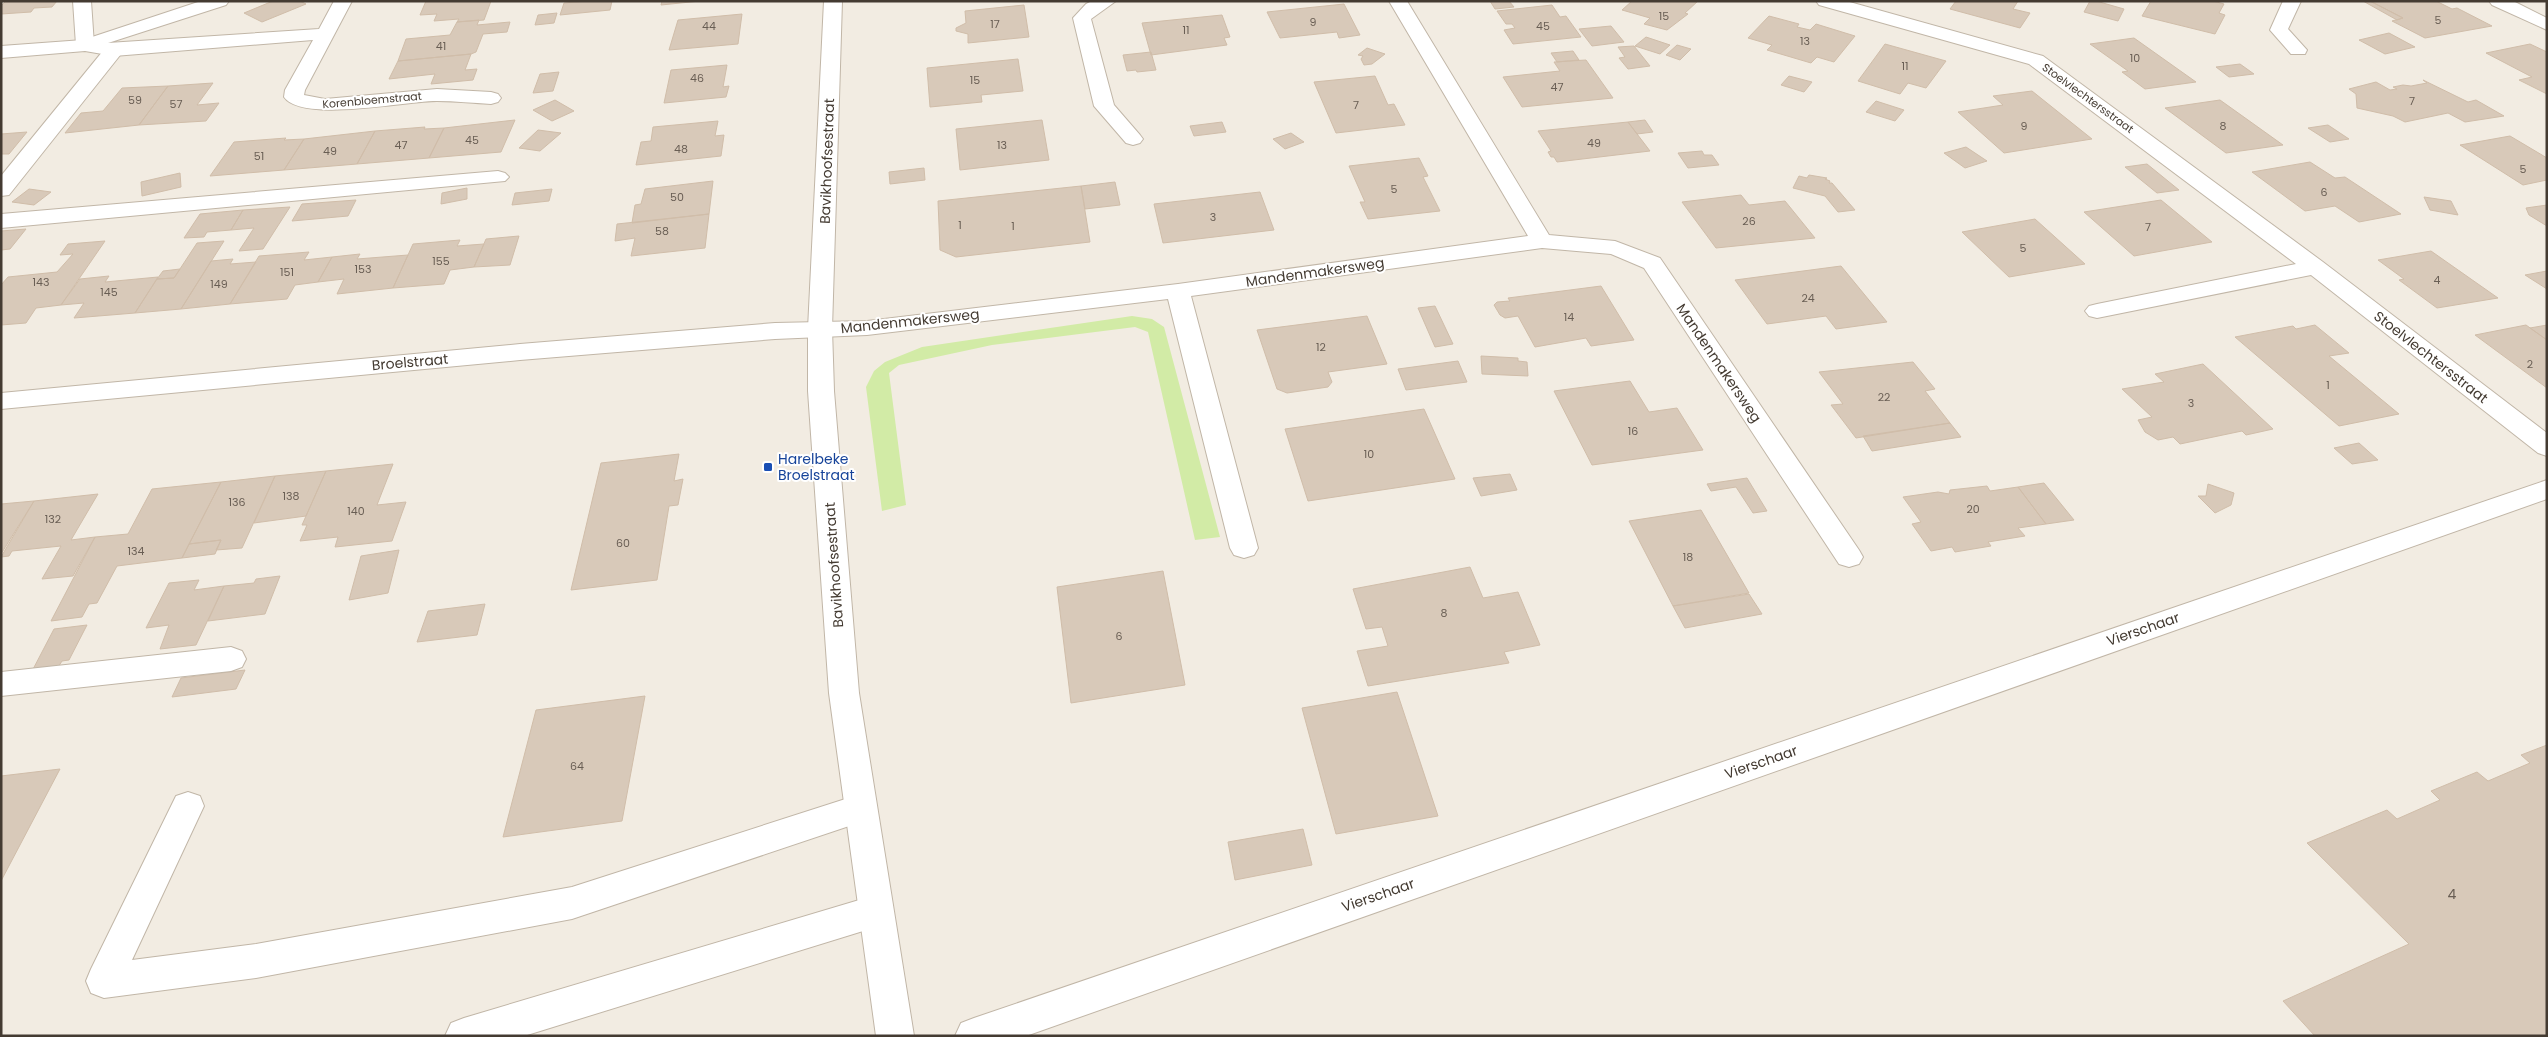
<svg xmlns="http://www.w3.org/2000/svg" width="2548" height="1037" font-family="Poppins,sans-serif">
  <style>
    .green { fill: #d2eba6 }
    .building { fill: #d8c9b9; stroke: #d0bda9 }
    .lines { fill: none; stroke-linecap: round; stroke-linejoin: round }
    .service-casing { stroke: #c1b6a7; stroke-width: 2 }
    .minor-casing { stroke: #c1b6a7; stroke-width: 2 }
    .tertiary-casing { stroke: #c1b6a7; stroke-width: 2 }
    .service { fill: #fff; fill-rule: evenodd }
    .minor { fill: #fff; fill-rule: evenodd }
    .tertiary { fill: #fff; fill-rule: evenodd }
    .transit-dot { fill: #1a4fb4; stroke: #fff; stroke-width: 2 }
    .labels { text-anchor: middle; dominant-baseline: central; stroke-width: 4; stroke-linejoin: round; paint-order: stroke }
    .number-label { font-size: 11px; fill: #695e54 }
    .far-street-label { font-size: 11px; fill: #443b32; stroke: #fff }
    .street-label { font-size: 14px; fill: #443b32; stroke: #fff }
    .transit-label { font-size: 14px; fill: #164399; stroke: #fff; text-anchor: start }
    .near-number-label { font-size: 14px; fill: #695e54 }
  </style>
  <rect width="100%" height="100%" fill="#f2ece2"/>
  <path class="green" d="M1132,316L1152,319L1164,327L1220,537L1195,540L1148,332L1135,327L992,345L899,365L889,373L906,505L882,511L866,387L874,371L885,362L922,347Z"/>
  <path class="building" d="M6,1H57L52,7L34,8L31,12L1,14V6Z
    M273,1H300L306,4L262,22L244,13Z
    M426,1H491L484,20L457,22L459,19L434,21L437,14L420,15Z
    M588,1H612L610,10L560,15L564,3Z
    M662,1H700L661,5Z
    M1490,1H1509L1514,7L1495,9Z
    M1632,1H1698L1685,13L1688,14L1667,30L1644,24L1650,18L1622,10Z
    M1956,1H2018L2013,9L2030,13L2020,28L1950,9Z
    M2090,1H2096L2124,9L2118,21L2084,12Z
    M2151,1H2213L2224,4L2219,13L2225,15L2215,34L2142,16Z
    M2363,1H2370L2403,18L2397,20Z
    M2370,1H2436L2452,9L2457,8L2492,26L2425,38L2392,21L2403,18Z
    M1344,4L1360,35L1339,38L1337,32L1280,38L1267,12Z
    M1024,5L1029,37L968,43V34L956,31V28L966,23L965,11Z
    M1552,5L1560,17L1566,16L1581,37L1513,44L1504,30L1515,28L1512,24H1506L1497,11Z
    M557,13L554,23L535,25L538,15Z
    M742,14L738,44L669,50L678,20Z
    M1222,15L1230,37L1224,38L1227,45L1151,55L1142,23Z
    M1769,16L1799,24L1797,27L1810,30L1816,24L1855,36L1834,62L1817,57L1811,63L1767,50L1772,45L1748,38Z
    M479,20L477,25L510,22L507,32L483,34L476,52L471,54L398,61L406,39L450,35L457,22Z
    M1611,26L1624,42L1592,46L1579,29Z
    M2389,33L2415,47L2385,54L2359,40Z
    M1646,37L1670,45L1660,54L1635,46Z
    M2134,38L2196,82L2145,89L2122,72L2128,71L2090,44Z
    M1885,44L1946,61L1926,88L1908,83L1900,94L1858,81Z
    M2530,44L2547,52V94L2519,80L2532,77L2486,53Z
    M1677,45L1691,49L1680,60L1666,55Z
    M1634,46L1650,66L1628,69L1619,58L1625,57L1618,47Z
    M1367,48L1385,54L1372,64L1364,65L1361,59L1363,56L1358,55Z
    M1573,51L1579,60L1557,62L1551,53Z
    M1151,52L1156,70L1137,72L1136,70L1127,71L1123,55Z
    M471,54L465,70L477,69L473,80L431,84L435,74L389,79L398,61Z
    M1018,59L1023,91L981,95L982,102L930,107L927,68Z
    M1586,60L1613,98L1522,107L1503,77L1560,71L1554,62Z
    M2240,64L2254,74L2229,77L2216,67Z
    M727,65L723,87L729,86L726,97L664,103L671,70Z
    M559,72L553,91L533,93L540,74Z
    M1375,76L1388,105L1394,104L1405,125L1336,133L1314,82Z
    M1789,76L1812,82L1804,92L1781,85Z
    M2423,80L2468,102L2476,100L2504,116L2465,122L2448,113L2405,122L2393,116L2357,108L2356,94L2349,89L2376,82L2390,90L2397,89L2393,87L2403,85L2411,86L2427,83Z
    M213,83L197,105L219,103L206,121L139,125L168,86Z
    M168,86L139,125L65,133L81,113L103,111L122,88Z
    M2032,91L2092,139L2004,153L1958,112L2003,105L1993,96Z
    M555,100L574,111L552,121L533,110Z
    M2220,100L2283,145L2226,153L2165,108Z
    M1876,101L1904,110L1895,121L1866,112Z
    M515,120L501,152L429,158L444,128Z
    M1042,120L1049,160L960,170L956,129Z
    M1645,120L1653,132L1637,134L1628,122Z
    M718,121L715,136L724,135L721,156L636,165L641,142L651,141L653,127Z
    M1222,122L1226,132L1194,136L1190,126Z
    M1628,122L1650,151L1557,162L1554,157H1551L1548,152L1551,151L1538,131Z
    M2328,125L2349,139L2330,142L2308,128Z
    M425,127L424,129L444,128L429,158L357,164L375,131Z
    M538,130L561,133L540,151L519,148Z
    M375,131L357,164L284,170L304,139Z
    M27,132L9,154H1V134Z
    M1291,133L1304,142L1285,149L1273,139Z
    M2510,136L2547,158V180L2523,185L2460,145Z
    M286,138L284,140L304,139L284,170L210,176L234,142Z
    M1966,147L1987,161L1965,168L1944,153Z
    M1702,151L1704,155H1712L1719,165L1688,168L1678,153Z
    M1419,158L1428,176L1423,177L1440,211L1368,219L1360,202H1365L1349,166Z
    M2310,162L2335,178L2345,177L2401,214L2359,222L2335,206L2305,211L2252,172Z
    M2147,164L2179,190L2157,193L2125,167Z
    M924,168L925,180L890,184L889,172Z
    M180,173L181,187L142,196L141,182Z
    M1809,175L1827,178L1825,179L1830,181L1829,183H1832L1855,210L1838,212L1825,196L1793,188L1799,176L1807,178Z
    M713,181L709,214L632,223L635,205L641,204L645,189Z
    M1115,182L1120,205L1085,209L1081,186Z
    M1081,186L1090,242L956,257L940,250L938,201Z
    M467,188V199L441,204L442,193Z
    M29,189L51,192L34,205L12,202Z
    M552,189L549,201L512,205L515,193Z
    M1260,192L1274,230L1163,243L1154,204Z
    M1741,195L1749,205L1785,201L1815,238L1716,248L1682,202Z
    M2424,197L2451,201L2458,215L2430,210Z
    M356,200L348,216L292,221L302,204Z
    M2161,200L2212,242L2134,256L2084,212Z
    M2547,205V226L2529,215L2526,208Z
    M290,207L263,249L239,251L254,228L231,230L243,210Z
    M243,210L231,230L207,232L204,237L184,238L200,214Z
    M709,214L705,248L631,256L635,238L615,241L617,224Z
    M2035,219L2085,264L2009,277L1962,232Z
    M26,229L10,249L1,250V231Z
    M519,236L510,265L474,267L486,239Z
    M460,240L457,246L484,244L474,267L450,270L444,284L393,288L413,244Z
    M105,241L61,305L36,308L26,323L1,325V285L8,277L57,272L73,254L60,255L68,244Z
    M224,241L181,309L135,313L157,279L174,278L197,243Z
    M2431,251L2498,298L2437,308L2399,280L2404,279L2378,260Z
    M309,252L304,260L332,257L318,282L295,285L287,299L230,304L259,256Z
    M360,254L357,259L408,255L393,288L337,294L344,279L318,282L332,257Z
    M233,259L230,264L256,262L230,304L181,309L211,261Z
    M1841,266L1887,322L1836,329L1826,316L1767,324L1735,280Z
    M180,269L174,278L157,279L163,271Z
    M2547,271V289L2525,275Z
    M109,276L105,282L158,277L135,313L74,318L84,303L61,305L80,279Z
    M1601,286L1634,340L1591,346L1586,338L1535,347L1518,316L1505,318L1500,315L1494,305L1497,302L1510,301L1508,298Z
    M1435,306L1453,344L1435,347L1418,308Z
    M1367,316L1387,364L1328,372L1332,382L1328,387L1287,393L1277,389L1257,330Z
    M2315,325L2349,353L2329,356L2399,414L2339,426L2235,337L2293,326L2296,329Z
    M2526,325L2547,340V388L2475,335Z
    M2547,325V340L2530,328Z
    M1481,356L1518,358V361L1527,362L1528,376L1482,374Z
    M1458,361L1467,382L1406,390L1398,369Z
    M1913,362L1935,389L1925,391L1950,423L1856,438L1831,405L1843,404L1819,372Z
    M2203,364L2273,429L2246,435L2242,431L2180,444L2173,437L2158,440L2145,432L2138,420L2152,417L2122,389L2164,382L2155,374Z
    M1630,381L1649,412L1677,408L1703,450L1592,465L1554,391Z
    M1424,409L1455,479L1308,501L1285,429Z
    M1950,423L1961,437L1872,451L1863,436Z
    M2359,443L2378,460L2352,464L2334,448Z
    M679,454L674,481L683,479L678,505L669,506L657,580L571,590L601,463Z
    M393,464L377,505L406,502L392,541L335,547L338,537L300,541L307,525H302L326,471Z
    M326,471L306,516L254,523L275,476Z
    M1510,474L1517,490L1481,496L1473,478Z
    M275,476L242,548L216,550L221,540L189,544L221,482Z
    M1747,478L1767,511L1753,513L1736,487L1711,491L1707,484Z
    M221,482L182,558L117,566L97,603L89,604L82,617L51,621L95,537L128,534L152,489Z
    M2044,483L2074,520L2046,524L2018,487Z
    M2208,484L2234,493L2231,505L2215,513L2198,496H2206Z
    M1987,486L1990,491L2018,487L2046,524L2018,528L2025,536L1988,542L1991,546L1955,552L1952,547L1931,551L1912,524L1921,522L1903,497L1938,492L1949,494L1950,490Z
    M98,494L71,540L95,537L73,576L42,579L61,546L12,551L9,556L1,557L34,501Z
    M34,501L1,554V504Z
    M1701,510L1749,593L1673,606L1629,521Z
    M221,540L215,554L182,558L189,544Z
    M399,550L388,593L349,600L361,556Z
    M1470,567L1483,598L1518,592L1540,645L1504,652L1509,663L1368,686L1357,651L1388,646L1382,627L1366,629L1353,589Z
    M1163,571L1185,685L1071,703L1057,587Z
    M280,576L265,614L208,621L224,586L254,583L256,579Z
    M199,580L194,590L224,586L196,645L160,649L169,625L146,628L169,583Z
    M1749,594L1762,614L1685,628L1673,606Z
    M485,604L477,635L417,642L428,611Z
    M87,625L69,660L62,661L55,672L30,675L54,629Z
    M245,670L236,689L172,697L181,678Z
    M1397,692L1438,816L1336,834L1302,708Z
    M645,696L622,821L503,837L536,710Z
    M2547,745V1036H2315L2283,1001L2409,944L2307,843L2387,810L2397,819L2440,800L2431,791L2477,772L2488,781L2530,763L2521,755Z
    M60,769L1,881V776Z
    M1303,829L1312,865L1235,880L1228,842Z"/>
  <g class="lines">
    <g class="service-casing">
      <path id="service" d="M73,1H91L94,45L92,49H78L76,45Z
        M114,44L121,46L123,50L121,54L9,195L1,196V176L107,46Z
        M498,171L505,173L509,177L505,181L1,228V214Z
        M231,647L242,651L246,659L242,667L231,671L1,696V672Z
        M188,792L200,796L204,806L132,960L256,944L572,887L861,794L873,798L877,808L873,818L572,919L256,978L104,998L91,993L86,981L91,969L176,796Z
        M876,895L888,900L893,911L888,922L876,927L524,1036H445L451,1023L464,1018Z"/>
    </g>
    <g class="minor-casing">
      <path id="minor" d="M201,1H229L226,5L108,43L319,29L334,1H352L305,90L304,95L325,99L437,89L491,92L498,94L501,98L498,102L491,104C473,103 455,101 437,101C406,101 302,123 284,97L285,90L313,40L114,56L85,51L1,58V46L83,40Z
        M1092,1H1116L1091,19L1114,105L1140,135L1143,139L1140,143L1133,145L1126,143L1094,106L1073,18L1086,4Z
        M1389,1H1407L1549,235L1615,241L1660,258L1859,550L1863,557L1859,564L1849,567L1839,564L1644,268L1611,254L1542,248L1191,296L1258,548L1254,555L1244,558L1234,555L1230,548L1168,299L867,335L775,339L520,360L1,409V393L520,344L775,323L867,321L1178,284L1528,236Z
        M1816,1H1846L2043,56L2323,262L2547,433V456L2538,453L2311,275L2097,318L2089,316L2085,311L2089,306L2097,304L2296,264L2029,64L1819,5Z
        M2283,1H2301L2288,29L2307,50L2305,54H2291L2270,30Z
        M2489,1H2513L2547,18V30L2492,5Z
        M2547,480V499L1026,1036H955L961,1023L974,1018Z"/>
    </g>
    <g class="tertiary-casing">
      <path id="tertiary" d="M824,1H842L832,329L834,391L859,693L914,1036H876L829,693L808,391V329Z"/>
    </g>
    <use href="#service" class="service"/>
    <use href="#minor" class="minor"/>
    <use href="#tertiary" class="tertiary"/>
  </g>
  <rect class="transit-dot" x="763" y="462" width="10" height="10" rx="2.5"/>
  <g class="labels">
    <g class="number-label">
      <text x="1664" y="16">15</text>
      <text x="2438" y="20">5</text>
      <text x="1313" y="22">9</text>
      <text x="995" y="24">17</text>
      <text x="709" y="26">44</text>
      <text x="1543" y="26">45</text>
      <text x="1186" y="30">11</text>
      <text x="1805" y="41">13</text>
      <text x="441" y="46">41</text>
      <text x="2135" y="58">10</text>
      <text x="1905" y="66">11</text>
      <text x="697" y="78">46</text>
      <text x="975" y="80">15</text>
      <text x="1557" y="87">47</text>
      <text x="135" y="100">59</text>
      <text x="2412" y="101">7</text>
      <text x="176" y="104">57</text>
      <text x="1356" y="105">7</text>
      <text x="2024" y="126">9</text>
      <text x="2223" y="126">8</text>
      <text x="472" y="140">45</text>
      <text x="1594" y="143">49</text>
      <text x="401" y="145">47</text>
      <text x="1002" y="145">13</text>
      <text x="681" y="149">48</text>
      <text x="330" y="151">49</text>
      <text x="259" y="156">51</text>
      <text x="2523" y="169">5</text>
      <text x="1394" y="189">5</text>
      <text x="2324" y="192">6</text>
      <text x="677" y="197">50</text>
      <text x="1213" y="217">3</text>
      <text x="1749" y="221">26</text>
      <text x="960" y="225">1</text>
      <text x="1013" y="226">1</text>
      <text x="2148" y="227">7</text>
      <text x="662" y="231">58</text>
      <text x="2023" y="248">5</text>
      <text x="441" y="261">155</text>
      <text x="363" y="269">153</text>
      <text x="287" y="272">151</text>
      <text x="2437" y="280">4</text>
      <text x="41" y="282">143</text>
      <text x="219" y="284">149</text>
      <text x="109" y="292">145</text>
      <text x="1808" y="298">24</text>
      <text x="1569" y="317">14</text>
      <text x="1321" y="347">12</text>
      <text x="2530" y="364">2</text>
      <text x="2328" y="385">1</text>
      <text x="1884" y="397">22</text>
      <text x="2191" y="403">3</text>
      <text x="1633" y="431">16</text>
      <text x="1369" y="454">10</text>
      <text x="291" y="496">138</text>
      <text x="237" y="502">136</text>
      <text x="1973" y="509">20</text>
      <text x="356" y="511">140</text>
      <text x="53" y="519">132</text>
      <text x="623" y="543">60</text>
      <text x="136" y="551">134</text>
      <text x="1688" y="557">18</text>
      <text x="1444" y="613">8</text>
      <text x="1119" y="636">6</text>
      <text x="577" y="766">64</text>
    </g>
    <g class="far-street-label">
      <text transform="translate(2088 98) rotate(36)">Stoelvlechtersstraat</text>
      <text transform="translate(372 100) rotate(-5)">Korenbloemstraat</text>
    </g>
    <g class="street-label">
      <text transform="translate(827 161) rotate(-88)">Bavikhoofsestraat</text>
      <text transform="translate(1315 272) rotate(-8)">Mandenmakersweg</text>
      <text transform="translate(910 321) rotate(-6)">Mandenmakersweg</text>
      <text transform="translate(2431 357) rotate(38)">Stoelvlechtersstraat</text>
      <text transform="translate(410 362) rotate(-5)">Broelstraat</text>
      <text transform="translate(1719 363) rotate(56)">Mandenmakersweg</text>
      <text transform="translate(834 565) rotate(-94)">Bavikhoofsestraat</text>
      <text transform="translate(2143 629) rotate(-19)">Vierschaar</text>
      <text transform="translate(1761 762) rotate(-19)">Vierschaar</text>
      <text transform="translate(1378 895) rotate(-19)">Vierschaar</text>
    </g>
    <g class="transit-label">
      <text x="778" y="459">Harelbeke<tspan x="778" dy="16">Broelstraat</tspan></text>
    </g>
    <g class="near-number-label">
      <text x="2452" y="894">4</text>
    </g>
  </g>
  <rect width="2548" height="1037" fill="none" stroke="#443b32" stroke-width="5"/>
</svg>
